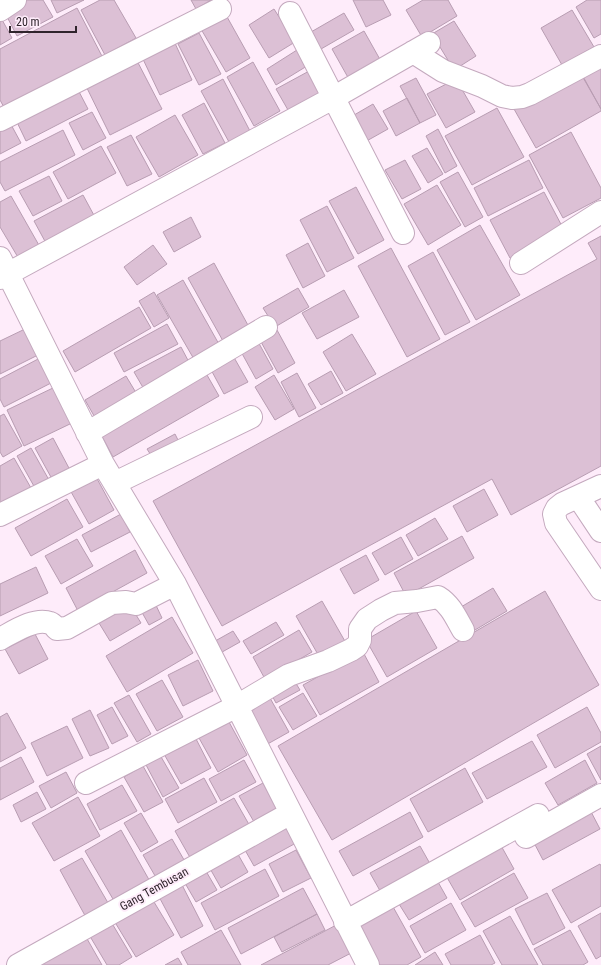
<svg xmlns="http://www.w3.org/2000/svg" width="601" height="965" font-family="'Roboto Condensed',sans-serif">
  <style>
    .building { fill: #dcc0d5; stroke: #b89db2 }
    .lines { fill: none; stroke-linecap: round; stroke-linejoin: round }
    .minor-casing { stroke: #c4a9be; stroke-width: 24 }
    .minor { stroke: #fff; stroke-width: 22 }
    .labels { text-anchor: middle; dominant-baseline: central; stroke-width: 4; stroke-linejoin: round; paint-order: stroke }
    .street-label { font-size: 12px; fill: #2f242c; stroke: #feecfa }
  </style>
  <rect width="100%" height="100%" fill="#feecfa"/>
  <path class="building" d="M24,0H43L53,17L17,36L4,11Z
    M51,0H84L57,13Z
    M100,0H114L136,38L105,55L81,10Z
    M191,0H211L196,9Z
    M353,0H383L391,15L366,27Z
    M423,0H448L457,16L422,37L406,10Z
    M587,0H601V34L594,38L576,7Z
    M77,8L104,60L6,111L0,100V49Z
    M274,9L295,42L269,58L249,25Z
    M572,10L594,47L562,65L541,28Z
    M344,13L354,30L321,49L311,32Z
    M226,15L250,58L226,72L201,29Z
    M0,16L12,38L0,45Z
    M454,21L476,56L454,70L432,34Z
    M364,31L382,63L350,81L332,49Z
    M199,33L221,74L199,85L178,44Z
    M173,39L192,80L160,95L141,55Z
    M297,50L307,66L276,85L267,69Z
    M134,55L162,109L110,135L83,80Z
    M253,62L280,111L254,126L227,77Z
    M601,63V109L581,74Z
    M311,70L327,97L292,117L276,89Z
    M580,71L601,109V111L536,148L514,109Z
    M416,78L436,115L420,123L400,86Z
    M223,79L250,131L229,142L201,91Z
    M456,79L475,112L446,128L427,94Z
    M75,84L88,109L26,141L14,116Z
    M407,98L420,123L396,136L383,111Z
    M204,103L225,143L203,154L182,115Z
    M373,104L388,129L363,143L349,118Z
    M497,108L524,157L472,185L445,136Z
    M92,112L106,138L83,150L69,123Z
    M175,115L198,155L159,177L136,137Z
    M8,119L21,143L0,154V124Z
    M438,129L457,166L445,173L426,136Z
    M63,130L75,155L5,191L0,182V162Z
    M571,132L601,188V198L563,218L529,155Z
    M131,135L152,174L127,186L107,147Z
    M101,146L116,173L68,199L53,172Z
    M427,148L443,174L428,183L412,156Z
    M405,160L421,189L402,199L385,170Z
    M529,160L543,188L488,216L474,188Z
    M458,172L483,217L465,227L440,182Z
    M49,176L62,201L33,216L19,191Z
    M437,185L461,225L428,245L404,204Z
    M356,187L384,240L358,254L329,201Z
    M544,192L564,230L510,258L490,220Z
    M83,195L96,219L47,245L34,221Z
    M11,196L40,247L19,259L0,227V202Z
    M327,206L354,258L327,272L300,220Z
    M191,217L201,237L174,252L163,232Z
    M480,225L520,295L476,320L437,250Z
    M601,236V466L511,515L492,479L222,626L153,501L597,259L588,243Z
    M308,243L325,276L303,288L286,255Z
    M153,245L167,264L137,285L124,267Z
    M391,248L440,339L407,357L358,266Z
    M433,252L470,322L445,335L408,266Z
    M214,263L249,327L223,341L188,278Z
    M183,280L220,346L195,361L157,295Z
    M298,288L309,307L275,327L263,308Z
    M344,290L359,317L317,339L302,313Z
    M154,292L169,318L154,327L139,301Z
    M139,307L151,328L75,372L63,351Z
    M167,324L178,344L124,372L114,353Z
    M25,329L38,355L0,374V341Z
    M277,330L295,363L278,373L260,340Z
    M352,334L376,374L346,391L323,352Z
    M256,338L273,369L256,379L239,348Z
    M181,347L191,366L145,391L134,372Z
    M232,354L248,382L224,394L209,366Z
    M40,358L53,382L4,407L0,399V379Z
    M203,368L219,396L113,457L98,429Z
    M331,371L343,393L321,405L308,384Z
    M297,373L316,408L299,417L281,382Z
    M274,375L294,409L275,420L255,387Z
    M126,376L138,396L97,421L85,400Z
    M55,387L72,423L24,446L7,410Z
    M4,414L22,446L3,457L0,452V416Z
    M175,434L181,446L154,460L147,449Z
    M53,438L70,470L52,479L35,448Z
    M31,448L49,480L35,488L17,456Z
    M14,458L31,488L0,505V466Z
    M95,475L114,510L89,524L70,490Z
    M484,489L498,515L467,532L453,506Z
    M67,499L83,527L31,556L15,528Z
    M121,514L130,532L91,552L82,535Z
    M435,518L448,539L418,556L406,535Z
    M462,536L474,558L406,596L394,573Z
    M401,537L413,559L385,575L372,553Z
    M77,539L93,566L61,584L45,556Z
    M135,550L147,573L78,611L66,588Z
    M366,555L379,580L354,594L340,569Z
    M36,567L48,593L0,616V584Z
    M493,588L507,611L475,630L461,607Z
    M545,591L599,685L332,840L278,746Z
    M153,599L162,618L149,625L139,607Z
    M322,601L346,643L320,658L296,616Z
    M130,605L141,623L110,641L99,623Z
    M416,611L437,648L387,677L366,640Z
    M172,617L193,653L127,692L106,656Z
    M276,622L284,635L251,654L243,641Z
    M299,630L312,652L265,679L253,657Z
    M233,631L240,642L215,656L208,645Z
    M35,634L48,659L19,674L5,649Z
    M363,652L379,682L320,715L303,685Z
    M198,660L213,691L183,706L168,675Z
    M292,677L300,690L276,703L269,690Z
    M162,680L183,717L157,731L136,694Z
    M303,693L317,716L293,730L279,707Z
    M129,695L151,734L137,742L114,703Z
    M270,698L289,732L264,746L245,712Z
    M112,707L128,736L112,744L97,715Z
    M587,707L601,733V742L555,768L537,735Z
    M90,710L109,748L90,756L72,719Z
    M7,713L26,748L0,762V717Z
    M229,722L247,755L218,772L199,738Z
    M67,726L83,758L47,776L31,743Z
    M195,737L211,768L181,784L164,754Z
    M532,741L547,767L487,799L472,773Z
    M601,746V780L587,754Z
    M160,755L179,788L163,797L145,763Z
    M21,757L34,782L0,800V768Z
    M244,760L256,782L221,801L209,779Z
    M585,760L597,783L558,805L545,783Z
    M143,766L163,802L144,812L124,777Z
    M465,768L483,802L428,832L410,799Z
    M66,772L77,793L51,808L39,786Z
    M204,778L217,802L178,823L165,799Z
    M263,783L280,815L257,827L239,796Z
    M122,785L137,811L100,830L87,804Z
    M37,792L46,809L21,822L13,805Z
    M78,797L100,836L54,861L32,823Z
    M234,798L251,828L192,861L175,831Z
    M588,806L600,829L543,860L531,837Z
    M410,812L423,837L353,876L339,851Z
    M141,813L158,842L141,852L124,823Z
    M283,820L296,843L254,866L241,843Z
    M121,830L152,885L117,906L85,851Z
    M172,839L187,865L158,881L143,855Z
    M499,842L514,869L460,900L445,874Z
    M420,846L433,869L383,896L370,873Z
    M235,849L248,872L221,888L208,865Z
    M296,850L311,878L283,892L269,864Z
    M82,858L111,908L88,921L60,870Z
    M600,864L601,866V906L571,923L552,890Z
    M203,866L217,890L196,902L182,878Z
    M265,869L279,896L215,930L201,903Z
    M514,873L528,898L475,927L461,903Z
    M180,881L203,926L181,938L157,893Z
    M438,882L447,898L409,920L399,904Z
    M303,888L317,914L241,954L228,928Z
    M547,893L565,928L533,945L515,909Z
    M151,897L174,935L136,957L113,919Z
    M451,903L466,930L425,953L410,926Z
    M392,905L421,957L407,965H378L356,925Z
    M601,913V956L596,959L578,926Z
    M317,914L325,930L282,952L274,937Z
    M510,916L538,965H502L483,931Z
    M110,920L132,957L119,965H107L88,933Z
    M340,923L355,951L328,965H261Z
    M221,930L241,965H188L181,952Z
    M570,930L588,962L583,965H543L534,949Z
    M480,935L495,963L491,965H451L445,954Z
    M86,937L102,965H39Z
    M435,952L443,965H415Z
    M178,958L182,965H165Z"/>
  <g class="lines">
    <g class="minor-casing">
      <path id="minor" d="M0,10L15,0
        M290,13L403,233
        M413,52L443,71L482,86L502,96L512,98L522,97L530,94L601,56
        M0,120L220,9
        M0,258L103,464L175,584L368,965
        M521,263L601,212
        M0,278L333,98L429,43
        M87,433L266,327
        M115,483L251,417
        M601,486L562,504L557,508L554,514L556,523L601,589
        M579,498L601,531
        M0,515L103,464
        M0,639C13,632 35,617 50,623C53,624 55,627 57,629L67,628L112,603L126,602L136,604L175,584
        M86,783L237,706L289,675L328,661L351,650L357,646L360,640V629L367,619L381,610L395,603L417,601L438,597C451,605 456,618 463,630
        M526,837L601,795
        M345,922L538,815
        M18,965L291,813"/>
    </g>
    <use href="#minor" class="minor"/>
  </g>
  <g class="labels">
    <g class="street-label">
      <text transform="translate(154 889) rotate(-29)">Gang Tembusan</text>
    </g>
  </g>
  <path d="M10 26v6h66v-6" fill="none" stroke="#2f242c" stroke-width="2"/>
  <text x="16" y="26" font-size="12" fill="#2f242c" stroke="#feecfa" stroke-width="3" paint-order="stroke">20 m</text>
</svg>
